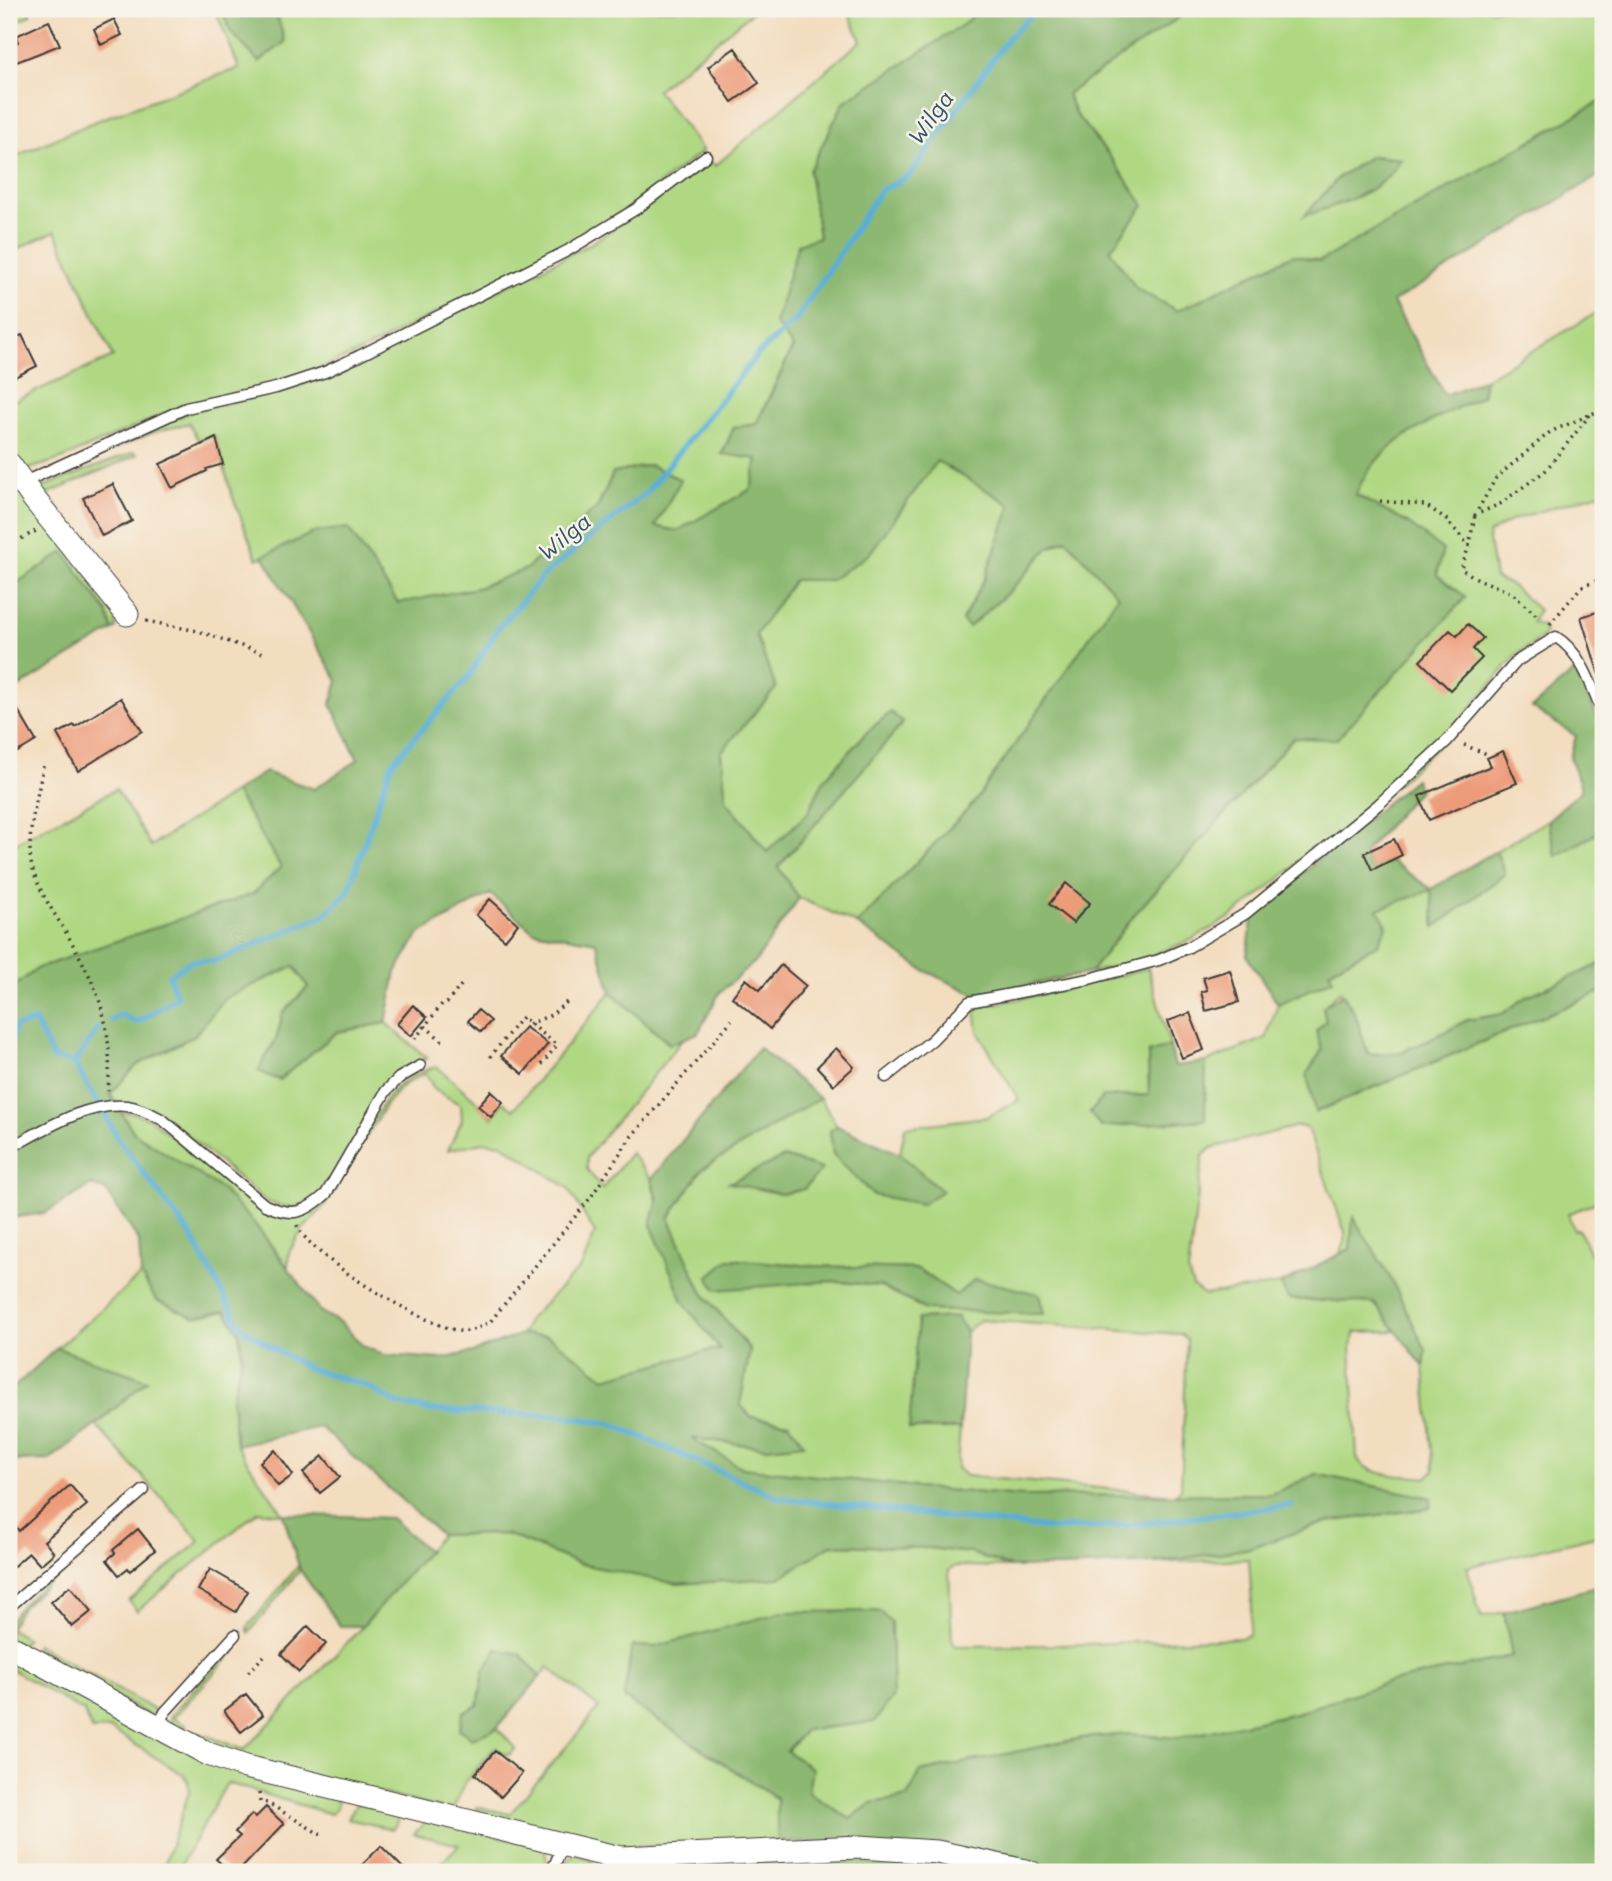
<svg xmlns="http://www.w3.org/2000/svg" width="1612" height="1881" font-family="Mali,sans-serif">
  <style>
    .green { fill: #b0d883; stroke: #667a50; stroke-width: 2; fill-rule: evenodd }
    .forest { fill: #8cb871; stroke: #546a46; stroke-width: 2 }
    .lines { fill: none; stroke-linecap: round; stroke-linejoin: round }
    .stream { stroke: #58aed4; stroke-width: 6 }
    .building { fill: #ed9c7a }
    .lane-casing { stroke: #3c3934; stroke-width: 13 }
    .street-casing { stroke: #3c3934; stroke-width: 25 }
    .path { stroke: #3c3934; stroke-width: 3.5; stroke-dasharray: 2 5; stroke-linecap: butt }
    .lane { stroke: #fff; stroke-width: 10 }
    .street { stroke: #fff; stroke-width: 23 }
    .labels { text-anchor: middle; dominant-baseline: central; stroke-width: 5; stroke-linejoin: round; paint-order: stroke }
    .water-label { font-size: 23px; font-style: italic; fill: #345666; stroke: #f7f3e8 }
  </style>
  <rect width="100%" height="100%" fill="#f7f3e8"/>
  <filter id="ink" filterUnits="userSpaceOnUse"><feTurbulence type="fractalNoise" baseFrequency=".0143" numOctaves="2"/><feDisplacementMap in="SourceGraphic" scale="14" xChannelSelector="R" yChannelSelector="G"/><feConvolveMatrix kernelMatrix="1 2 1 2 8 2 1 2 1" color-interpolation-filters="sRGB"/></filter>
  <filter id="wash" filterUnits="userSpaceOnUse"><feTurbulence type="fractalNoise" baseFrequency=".00686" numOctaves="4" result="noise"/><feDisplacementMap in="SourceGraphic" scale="28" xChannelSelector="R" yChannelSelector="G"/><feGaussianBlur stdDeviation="1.57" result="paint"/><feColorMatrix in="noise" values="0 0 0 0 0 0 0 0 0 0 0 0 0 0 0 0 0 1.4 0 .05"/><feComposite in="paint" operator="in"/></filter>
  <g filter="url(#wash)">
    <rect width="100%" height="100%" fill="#f3ddbf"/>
    <path class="green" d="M9,9H28L31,15L9,25Z
      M215,9H221L231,32L285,42L275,9H756L657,90L703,151L628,208L575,241L358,353L305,374L264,387L189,403L64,458L20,472L9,455V403L113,357L55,231L9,253V159L96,121L239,68Z
      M847,9H980L965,24L844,102L810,171L819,238L793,347L756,424L722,453L757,459L751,489L677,531L655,526L681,480L650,465L613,473L598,507L526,569L477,588L398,603L348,528L257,559L232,495L215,436L198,440L189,423L152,433L63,470L192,411L282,391L318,380L371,355L590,244L654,202L710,161L715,166L861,41Z
      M1191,9H1603V100L1320,261L1293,255L1177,311L1136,289L1110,250L1143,205L1108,154L1076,115L1067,94ZM1371,156L1400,159L1337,178Z
      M1603,309V492L1512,520L1488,534L1495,578L1511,585L1539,610L1532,622L1542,626L1545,631L1543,637L1515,656L1445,739L1377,802L1231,917L1191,940L1141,960L1090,973L1134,915L1293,738L1465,597L1436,575L1409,524L1355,495C1375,441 1434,420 1482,396L1485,379Z
      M135,452L137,455L47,494L62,514L55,516L40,488Z
      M937,461L1011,505L985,578L962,620L969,627L1012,589L1048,548L1067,539L1119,596L974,803L857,924L799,898L778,867L902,723L891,712L865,734L824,780L808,813L767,852L726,800L721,752L776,688L756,635L794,580H831L869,554Z
      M9,475L115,611L116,629L113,630L107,612L64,553L9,588V495L13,492L9,485Z
      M116,789L151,846L235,792L281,867L253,894L39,968L9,990V841L12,845Z
      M1548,820L1556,856L1603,830V963L1527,996L1502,1014L1467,1020L1428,1041L1398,1053L1368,1055L1355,1014L1340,991L1323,1007L1326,1021L1316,1031L1322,1050L1307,1074L1316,1112L1603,991V1199L1568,1214L1574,1230L1577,1229C1588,1240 1586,1261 1603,1264V1534L1467,1567L1481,1617L1504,1612L1512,1656L1386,1683L1296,1713L1179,1738L1129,1734L1082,1738L921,1772L908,1797L872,1803L850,1819L808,1792L787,1751L805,1730L874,1722L654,1647L632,1646L624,1698L777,1799V1841L624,1847L476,1816V1807L510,1814L599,1708L548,1667L540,1677L520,1654L484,1671L472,1739L497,1728L516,1748L510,1754L506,1755L495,1747L466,1781L452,1811L246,1760L188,1737L195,1731L244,1750L363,1626L441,1535L506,1534L580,1564L779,1578L831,1545L928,1548L970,1553L1010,1567L955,1566L949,1570L952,1641L956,1646L1059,1645L1241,1638L1249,1635L1252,1606L1249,1559L1152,1563L1246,1549L1327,1522L1430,1508L1431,1498L1316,1474L1273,1494L1024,1496L944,1490L742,1468L689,1437L769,1448L789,1423L752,1417L739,1405L750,1349L702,1292L669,1218L702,1169L820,1098L837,1126L830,1131L833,1154L873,1195L941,1190L900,1154L905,1127L987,1117L1019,1100L978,1032L975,1008L1070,988L1148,968L1170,1046L1148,1054L1149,1095L1103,1097L1204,1120L1206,1062L1266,1038L1278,1004L1333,979L1328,971L1378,944L1377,909L1431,889L1435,927L1505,874L1496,851ZM1298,1126L1307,1128L1345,1232V1243L1339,1255L1350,1249L1354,1218L1426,1350L1424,1367L1434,1471L1426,1478C1405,1475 1368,1478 1357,1458L1351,1346L1356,1332L1397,1331L1374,1303L1289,1299L1281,1284L1204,1295L1193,1287L1188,1272L1203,1156L1211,1148ZM729,1259L814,1266L918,1269L956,1295L1044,1313L926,1310L880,1286L832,1281L793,1283ZM957,1317L966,1332L980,1320L1180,1334L1187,1340L1181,1489L1174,1495L966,1476L957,1468L960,1429H910Z
      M294,966L308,987L283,1013L277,1037L259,1070L279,1080L337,1032L386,1023L427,1058L405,1068L392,1078L321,1193C300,1210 291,1210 266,1201L167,1118L115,1103L110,1094L137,1065L194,1036L225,998Z
      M611,992L669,1044L683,1039L587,1157V1169L602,1189L631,1153L651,1179L683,1301L720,1350H711L605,1378L548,1337L522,1334L529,1319L582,1266L595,1233L568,1188L502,1144L483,1142L448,1150L462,1120L461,1105L435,1090L425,1073L403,1085L387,1103L325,1205L302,1230L289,1252L288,1267L254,1223L221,1189L134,1133L121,1112L133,1113L150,1119L264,1210C287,1221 303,1218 323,1203L387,1097C401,1081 416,1071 437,1067L480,1104L479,1106L492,1118L503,1102L514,1109Z
      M141,1275L157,1300L194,1317L225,1311L239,1332L242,1355L232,1400L236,1445L283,1514L258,1511L137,1611L129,1601L200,1541L96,1425L147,1380L57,1348Z
      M81,1552L84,1553L23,1606L9,1628L27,1639L21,1645L9,1639V1621L22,1604Z
      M299,1565L300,1570L249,1633L247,1628Z
      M36,1644L156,1711L151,1716L34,1652Z
      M232,1646L235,1650L173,1718L186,1726L179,1730L170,1722L171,1715Z
      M9,1655L338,1800L337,1808L331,1814L227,1783L177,1872H162L189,1792L188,1781L182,1774L110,1729L92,1730L84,1712L9,1668Z
      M357,1803L398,1813L397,1822L393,1829L348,1819Z
      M427,1820L544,1847L547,1861L541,1872H432L459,1845L414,1834Z
      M576,1854L590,1859L598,1872H585L565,1862Z"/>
    <path class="forest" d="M221,9H275L285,42L259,62L231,32Z
      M980,9H1191L1067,94L1076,115L1108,154L1144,205L1110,250L1137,289L1177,311L1293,255L1320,261L1603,100V173L1393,302L1445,395L1485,379L1482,396C1435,420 1375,441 1356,495L1409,524L1443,550L1437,575L1466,597L1337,739L1293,738L1134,915L1090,973L976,995L923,970L857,924L974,803L1118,596L1066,539L1048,548L1012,589L969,627L962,621L985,578L1011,505L937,461L869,554L831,580H794L756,635L776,688L721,752L726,800L767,852L808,813L824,780L865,734L891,712L903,723L778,867L799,898L756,961L720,992L698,1033L670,1044L611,992L596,942L533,931L490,894L419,934L396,972L386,1023L337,1032L279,1080L258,1071L277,1037L283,1013L308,987L294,966L225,998L194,1036L137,1065L110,1094L134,1133L221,1189L254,1223L321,1312L341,1323L363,1346L384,1355L441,1359L473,1352L522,1334L548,1336L605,1378L711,1350H720L683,1301L651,1225L658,1199L651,1179L759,1048L820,1098L702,1169L669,1218L702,1292L750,1350L740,1405L752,1417L789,1423L804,1444L769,1448L691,1438L742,1468L944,1490L1024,1496L1272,1494L1316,1474L1431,1498L1430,1508L1327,1522L1246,1549L1152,1563L1062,1567H1011L970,1553L928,1548L831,1545L779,1578L677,1584L580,1564L506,1534L441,1535L320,1427L236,1445L232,1400L242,1355L239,1332L225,1311L194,1317L156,1300L141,1275L139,1241L106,1191L92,1185L45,1213L9,1218V990L38,968L253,894L281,867L235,792L265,772L314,789L358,760L331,704L338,681L263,556L315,532L348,528L398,603L477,588L526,569L598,507L613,473L650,465L681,480L655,526L677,531L751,489L757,459L722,454L734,427L757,424L793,347L775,323L798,244L819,237L809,171L844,102L964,24Z
      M1371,156L1401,159C1381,194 1340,204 1304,216L1338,178Z
      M64,552L107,612L113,630L9,693V588Z
      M1576,670L1603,730V830L1556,856L1548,820L1582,790L1570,757L1576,736L1532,708Z
      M1415,779L1419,790L1364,853L1372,869L1391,861L1431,889L1496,851L1505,874L1435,927L1431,890L1378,909L1387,926L1378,944L1329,971L1333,979L1278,1004L1247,956L1253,915Z
      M1603,963V991L1315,1112L1307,1074L1322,1050L1316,1031L1326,1021L1323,1007L1343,994L1355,1014L1368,1054L1398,1053L1428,1041L1467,1020L1502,1014L1527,996Z
      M1170,1046L1175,1066L1206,1062L1205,1120L1101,1127L1090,1113L1103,1097L1149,1095L1148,1053Z
      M837,1126L900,1154L942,1191L922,1204L873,1195L833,1154L830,1131Z
      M784,1157L822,1169L804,1189L782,1194L729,1183Z
      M1353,1217L1389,1275L1426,1350L1424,1367L1374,1303L1288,1299L1281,1284L1350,1249Z
      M729,1259L814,1266L918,1269L956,1295L975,1279L1039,1294L1044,1314L926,1310L880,1286L832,1281L716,1290L708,1277Z
      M957,1317L966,1332L960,1429H909L918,1319Z
      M57,1348L147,1380L96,1425L49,1460L9,1461V1392Z
      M283,1514L391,1518L428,1551L363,1626H340L300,1570Z
      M1603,1585V1872H1059L990,1853L777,1841V1798L624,1698L632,1646L654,1647L782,1612L880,1611L891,1622L893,1697L874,1722L805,1730L787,1751L812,1769L808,1792L850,1819L872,1803L908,1797L920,1772L1082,1738L1129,1734L1179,1738L1296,1713L1386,1683L1512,1656L1504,1612Z
      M497,1649L520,1654L540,1677L497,1728L472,1739L459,1729L463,1713L478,1705L484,1671Z
      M824,1857L906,1858L1003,1872H631L638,1866Z"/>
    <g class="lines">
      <path class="stream" d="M112,1020L120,1015L138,1022L177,997L169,976L191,961H215L325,915L348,892L392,763L468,678L497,630L545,574L646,493L758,354L797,319L880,191L910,175L1009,37L1037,9
        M9,1046L15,1027L35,1021L53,1058L74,1063
        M74,1063L98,1103
        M74,1063L98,1029
        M103,1112L119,1140L192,1237L240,1326L274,1349L310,1369L365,1385L398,1404L430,1410L563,1416L612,1424L780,1498L1053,1529L1133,1525L1292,1505"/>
    </g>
    <g id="blocks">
      <path class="building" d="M114,19L122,35L101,45L94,29Z
        M49,21L60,45L9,65V46L18,42L16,36Z
        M735,48L759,83L732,102L708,67Z
        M22,335L37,366L9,380V341Z
        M216,438L223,464L206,469L207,471L172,488L160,464Z
        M113,484L132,521L102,536L83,498Z
        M1603,610V675H1599L1581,617Z
        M1468,624L1483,638L1473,649L1482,658L1450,690L1420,661L1450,630L1457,636Z
        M9,695L36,741L9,757Z
        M121,698L142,731L78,771L57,734L74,725L75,727Z
        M1503,751L1517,783L1429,820L1419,796L1491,766L1487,758Z
        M1394,839L1402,855L1372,870L1364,853Z
        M1066,883L1090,903L1073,923L1049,904Z
        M490,899L518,924L505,940L476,915Z
        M781,965L806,986L770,1029L732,997L746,979L760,990Z
        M1230,970L1239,1002L1206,1011L1201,992L1207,990L1203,978Z
        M413,1005L427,1017L411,1036L397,1024Z
        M478,1010L491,1021L481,1032L468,1021Z
        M1190,1013L1204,1050L1182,1058L1168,1021Z
        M525,1027L548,1044L523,1074L501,1056Z
        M836,1048L854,1067L834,1085L817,1067Z
        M491,1091L503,1102L491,1117L478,1106Z
        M275,1450L293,1475L278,1486L260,1462Z
        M323,1456L340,1477L320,1493L303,1473Z
        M70,1485L87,1505L44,1541L54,1553L40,1565L29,1553L9,1570V1519L19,1531Z
        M138,1529L155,1550L130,1571L128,1568L119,1575L107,1560L115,1553L113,1550Z
        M210,1569L248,1591L236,1612L198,1590Z
        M70,1586L92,1611L72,1627L51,1602Z
        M308,1626L326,1644L299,1672L281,1654Z
        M246,1694L263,1715L241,1732L224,1711Z
        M495,1751L522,1773L501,1797L475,1774Z
        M266,1807L284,1824L238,1872H230L216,1859L240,1836L235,1832L252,1814L255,1818Z
        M381,1846L407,1872H355Z"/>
    </g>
  </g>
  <g filter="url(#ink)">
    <use href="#blocks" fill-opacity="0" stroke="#3c3934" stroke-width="2"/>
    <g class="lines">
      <g class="lane-casing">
        <path id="lane" d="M22,483L186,408L276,388L325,372L359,356L567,251L636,209L706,156
          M886,1077L932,1040L969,1002L1089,979L1159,960L1189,947L1245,914L1379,804L1447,741L1517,661L1556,637C1582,653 1592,687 1603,714
          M9,1148C44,1130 86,1102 127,1106C140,1108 152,1114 163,1120L265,1205C292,1217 304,1214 326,1194L386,1091L399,1078L420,1066
          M9,1607L144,1490
          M157,1727L165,1712L235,1635
          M549,1872L555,1864L563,1845"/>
      </g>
      <g class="street-casing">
        <path id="street" d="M9,464L34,499L127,614
          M9,1646L208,1754L246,1767L594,1852L621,1858L859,1847L937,1852L1030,1872"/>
      </g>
      <path class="path" d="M1590,415L1545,471L1500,504L1475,515L1496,478L1550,432L1603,409
        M1380,501L1425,505L1445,518L1469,546L1461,569L1478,579L1512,593L1536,615
        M9,545L36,531
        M1469,546L1475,515
        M146,621L198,631L262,653
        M1550,624L1581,587L1603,578
        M1464,745L1487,754
        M43,766C38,798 25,835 32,867C38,889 52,910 64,929C98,987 114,1022 108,1091
        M529,1024L551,1015L568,1001
        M425,1026L446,1044
        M415,1039L442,1004L447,1003L462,984
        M490,1057L522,1017L557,1045L539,1068
        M297,1225C309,1257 424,1325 459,1331C470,1333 480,1327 490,1322L591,1197L631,1137L732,1020
        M248,1672L264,1656
        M259,1793L260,1802L268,1803L323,1836"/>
      <use href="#lane" class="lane"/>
      <use href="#street" class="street"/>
    </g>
  </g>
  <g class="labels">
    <g class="water-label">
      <text transform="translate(930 117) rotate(-54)">Wilga</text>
      <text transform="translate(564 536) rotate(-39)">Wilga</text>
    </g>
  </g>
  <rect width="1612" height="1881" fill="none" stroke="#f7f3e8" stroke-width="35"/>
</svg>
